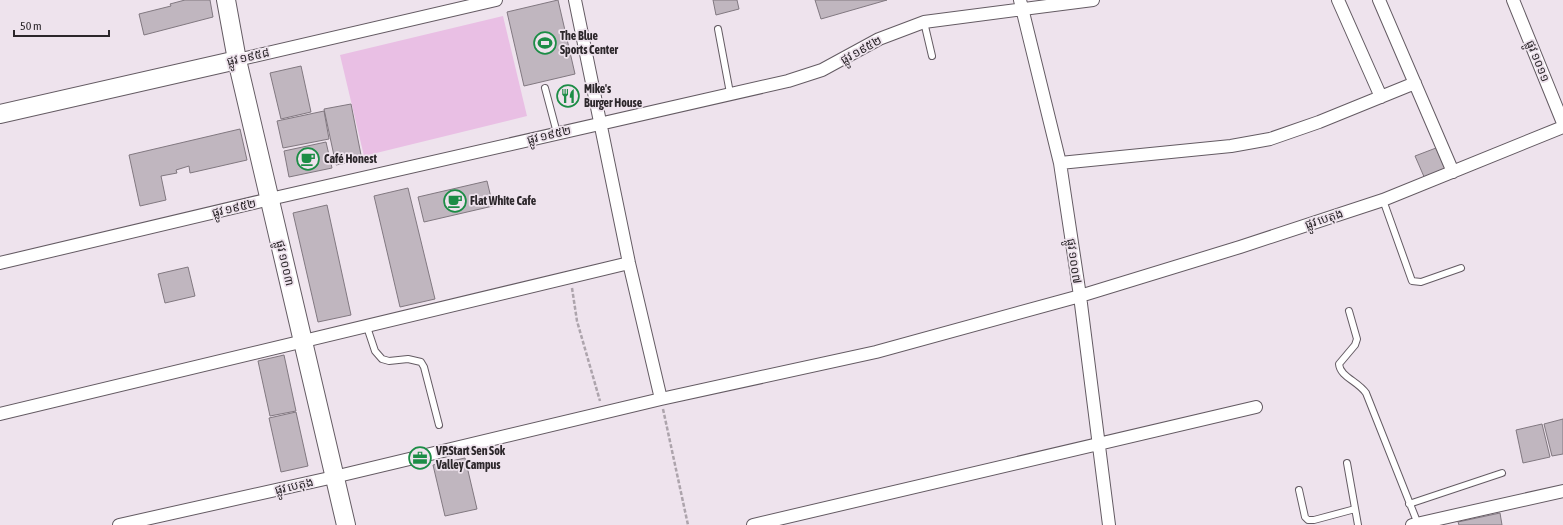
<svg xmlns="http://www.w3.org/2000/svg" width="1563" height="525" font-family="'Asap Condensed','Noto Sans Khmer',sans-serif">
  <style>
    .green { fill: #e9bfe4 }
    .building { fill: #c0b6bf; stroke: #817880 }
    .lines { fill: none; stroke-linecap: round; stroke-linejoin: round }
    .lane-casing { stroke: #645b63; stroke-width: 8 }
    .street-casing { stroke: #645b63; stroke-width: 14 }
    .secondary-casing { stroke: #645b63; stroke-width: 20 }
    .path { stroke: #ada4ac; stroke-width: 2.5; stroke-dasharray: 4 2; stroke-linecap: butt }
    .lane { stroke: #fff; stroke-width: 6 }
    .street { stroke: #fff; stroke-width: 12 }
    .secondary { stroke: #fff; stroke-width: 18 }
    .labels { text-anchor: middle; dominant-baseline: central; stroke-width: 3.5; stroke-linejoin: round; paint-order: stroke }
    .poi-label { font-size: 12px; font-weight: bold; fill: #2c272b; stroke: #eee3ed; text-anchor: start }
    .street-label { font-size: 12px; fill: #2c272b; stroke: #eee3ed }
  </style>
  <rect width="100%" height="100%" fill="#eee3ed"/>
  <path class="green" d="M503,16L527,116L364,156L340,55Z"/>
  <path class="building" d="M185,0H210L213,17L144,35L139,14L171,6L170,4Z
    M558,0L575,74L524,86L507,12Z
    M713,0H737L739,9L716,15Z
    M815,0H887L821,19Z
    M301,66L311,112L281,119L270,73Z
    M351,104L362,160L336,165L324,109Z
    M324,111L329,139L283,148L277,121Z
    M240,129L247,160L190,173L189,166L176,170L177,173L161,176L166,200L140,206L129,155Z
    M326,142L332,168L289,177L284,151Z
    M1436,148L1446,171L1425,179L1415,156Z
    M487,181L493,206L424,222L418,197Z
    M408,188L435,299L400,307L374,196Z
    M327,205L351,315L318,322L293,213Z
    M188,267L195,296L165,303L158,274Z
    M284,355L296,411L270,416L258,361Z
    M296,412L308,466L281,472L269,418Z
    M1563,419V454L1552,456L1544,424Z
    M1542,424L1550,457L1523,463L1516,430Z
    M465,458L477,509L445,516L433,465Z
    M1500,513L1502,525H1459L1458,522Z"/>
  <g class="lines">
    <g class="lane-casing">
      <path id="lane" d="M924,22L932,56
        M718,29L730,93
        M545,88L557,133
        M1383,200L1412,281L1421,282L1461,268
        M1349,311L1357,339L1355,345L1339,364C1340,377 1358,381 1366,393L1418,524
        M367,327L375,351L382,359L389,361L408,359L421,362L424,367L439,425
        M1347,463L1358,525
        M1299,490L1305,517L1308,520H1314L1355,509
        M1409,504L1502,473"/>
    </g>
    <g class="street-casing">
      <path id="street" d="M575,0L629,263L661,399
        M1020,0L1060,163L1080,296L1109,525
        M1338,0L1381,97
        M1379,0L1453,172
        M1513,0L1563,123
        M237,60L496,0
        M1060,163L1231,146L1270,139L1319,122L1415,83
        M0,263L270,199L788,81L822,70L879,39L924,22L1093,0
        M0,414L629,263
        M119,525L334,477L661,399L876,352L1080,296L1240,247L1383,200L1563,127
        M753,525L1256,407
        M1412,525L1563,491"/>
    </g>
    <g class="secondary-casing">
      <path id="secondary" d="M226,0L237,60L346,525
        M0,114L237,60"/>
    </g>
    <path class="path" d="M572,288L577,321L600,401
      M663,409L688,525"/>
    <use href="#lane" class="lane"/>
    <use href="#street" class="street"/>
    <use href="#secondary" class="secondary"/>
  </g>
  <defs>
    <g id="stadium-ring" transform="scale(1.15)"><circle r="9.5" fill="#eee3ed" stroke="#1c8d46" stroke-width="1.5"/><path d="M0-5a6.5 5 0 1 0 0 10a6.5 5 0 1 0 0-10ZM-3.5-1.8h7v3.6h-7Z" fill="#1c8d46"/></g>
    <g id="restaurant-ring" transform="scale(1.15)"><circle r="9.5" fill="#eee3ed" stroke="#1c8d46" stroke-width="1.5"/><path d="M-5-6h1v4h1v-4h1v4h1v-4h1v5L-1.5 .5V6h-2V.5L-5-1ZM5-6V6H3V1.5H1.5Q1.5-4 5-6Z" fill="#1c8d46"/></g>
    <g id="cafe-ring" transform="scale(1.15)"><circle r="9.5" fill="#eee3ed" stroke="#1c8d46" stroke-width="1.5"/><path d="M-5.5-4.5H6V0H3Q3 3.5 0 3.5H-2.5Q-5.5 3.5-5.5 0ZM3-3.2v2h1.7v-2ZM-6 4.5H4V6H-6Z" fill="#1c8d46"/></g>
    <g id="office-ring" transform="scale(1.15)"><circle r="9.5" fill="#eee3ed" stroke="#1c8d46" stroke-width="1.5"/><path d="M-6-3h4V-5.5h4V-3h4V5H-6ZM-1-4.5V-3h2v-1.5ZM-6 0V1H6V0Z" fill="#1c8d46"/></g>
  </defs>
  <g fill-rule="evenodd">
    <use href="#stadium-ring" x="545" y="43"/>
    <use href="#restaurant-ring" x="568" y="96"/>
    <use href="#cafe-ring" x="308" y="159"/>
    <use href="#cafe-ring" x="455" y="201"/>
    <use href="#office-ring" x="420" y="458"/>
  </g>
  <g class="labels">
    <g class="poi-label">
      <text x="560" y="36">The Blue<tspan x="560" dy="14">Sports Center</tspan></text>
      <text x="584" y="89">Mike's<tspan x="584" dy="14">Burger House</tspan></text>
      <text x="324" y="159">Café Honest</text>
      <text x="470" y="201">Flat White Cafe</text>
      <text x="436" y="451">VP.Start Sen Sok<tspan x="436" dy="14">Valley Campus</tspan></text>
    </g>
    <g class="street-label">
      <text transform="translate(861 50) rotate(-29)">ផ្លូវ ១៩៥២</text>
      <text transform="translate(248 57) rotate(-13)">ផ្លូវ ១៩៥៨</text>
      <text transform="translate(1538 61) rotate(68)">ផ្លូវ ១០១១</text>
      <text transform="translate(549 135) rotate(-13)">ផ្លូវ ១៩៥២</text>
      <text transform="translate(234 208) rotate(-13)">ផ្លូវ ១៩៥២</text>
      <text transform="translate(1324 219) rotate(-18)">ផ្លូវ បេតុង</text>
      <text transform="translate(1074 261) rotate(82)">ផ្លូវ ១០០៧</text>
      <text transform="translate(285 263) rotate(77)">ផ្លូវ ១០០៣</text>
      <text transform="translate(294 486) rotate(-13)">ផ្លូវ បេតុង</text>
    </g>
  </g>
  <path d="M14 30v6h95v-6" fill="none" stroke="#2c272b" stroke-width="2"/>
  <text x="20" y="30" font-size="12" fill="#2c272b" stroke="#eee3ed" stroke-width="3" paint-order="stroke">50 m</text>
</svg>
